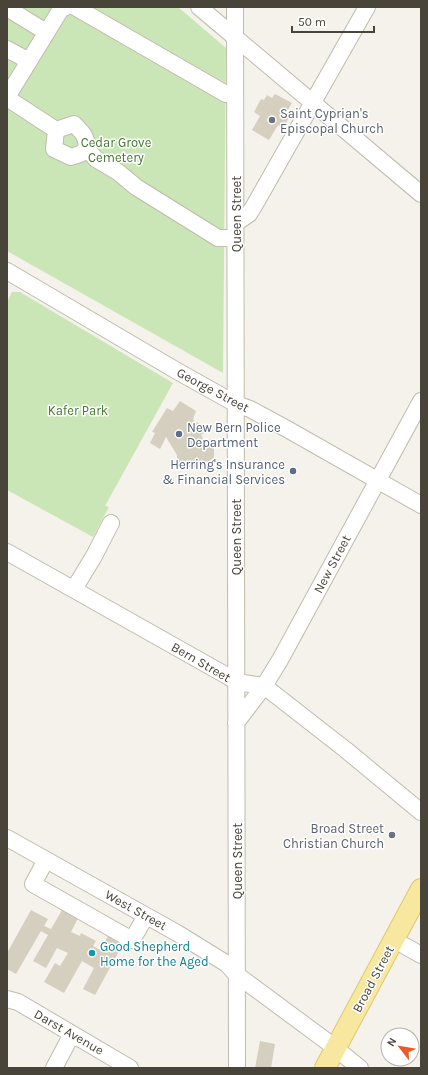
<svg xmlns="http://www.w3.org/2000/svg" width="428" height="1075" font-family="Karla,sans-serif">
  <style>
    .green { fill: #cbe6b6 }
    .building { fill: #d5cfc0 }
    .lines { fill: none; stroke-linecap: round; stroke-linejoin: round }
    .minor-casing { stroke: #bfbbad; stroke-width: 18 }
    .major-casing { stroke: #ddc86f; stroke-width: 22 }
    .minor { stroke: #fff; stroke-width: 16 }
    .major { stroke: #f8e89f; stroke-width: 20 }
    .worship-dot { fill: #6b7280; stroke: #fff; stroke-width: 1.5 }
    .service-dot { fill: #5c6f8a; stroke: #fff; stroke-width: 1.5 }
    .culture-dot { fill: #0f9aa8; stroke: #fff; stroke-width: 1.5 }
    .labels { text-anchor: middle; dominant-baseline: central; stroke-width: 3; stroke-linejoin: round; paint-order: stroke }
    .worship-label { font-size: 13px; fill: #5b616d; stroke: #fff; text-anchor: start }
    .park-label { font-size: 13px; fill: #43772f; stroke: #fff }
    .street-label { font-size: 13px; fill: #484439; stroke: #fff }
    .service-label { font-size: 13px; fill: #4e5e75; stroke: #fff; text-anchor: start }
    .culture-label { font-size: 13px; fill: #0d838f; stroke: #fff; text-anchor: start }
  </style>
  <rect width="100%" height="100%" fill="#f4f2eb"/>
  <path class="green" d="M7,7H178L226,48L223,373L7,251Z
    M12,292H20L173,383L105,506L109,507L93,537L7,490V302Z"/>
  <path class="building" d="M275,94L292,103L286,113L291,114L283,128L278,125L269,140L252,130L260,116L254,112L261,99L264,100L267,95L272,98Z
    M180,401L196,411L193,419L196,424L198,422L204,433L201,435L204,440L214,439V460L204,462V467H177V455L166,437L160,449L150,443L155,433L152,432L167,408L173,411Z
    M31,910L48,919L44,926L51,929L62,910L78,918L71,932L80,936L81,933L96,941L93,946L100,950L108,936L123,944L95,995L83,989L94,968L82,961L64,993L44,982L55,963L60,966L68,953L57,948L46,968L33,961L48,935L41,931L16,974L7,969V953Z
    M260,1041L275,1044L271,1068H255Z"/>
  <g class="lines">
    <g class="minor-casing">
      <path id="minor" d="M75,7L226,94
        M199,7L421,194
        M235,7L237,1068
        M7,8L46,32
        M7,49L29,61
        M7,97L61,9L66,7
        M7,98L56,130L54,149L71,157L80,154L87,149C87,136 82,132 74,124L56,130
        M87,149L96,159L118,172L136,187L218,238H226
        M236,223L249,214L254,206L367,7
        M7,271L177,371L236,404L250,409L287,429L421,505
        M7,552L229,677L237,682L264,686L346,750L421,812
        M74,589L94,556L111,523
        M236,723L264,686L280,660L421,401
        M7,838L177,933L227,964L237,975L325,1040L360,1068
        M46,860L33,884L132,940L146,916
        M405,946L421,955
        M7,999L18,1002L130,1068
        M54,1068L72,1034"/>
    </g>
    <g class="major-casing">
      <path id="major" d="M325,1068L421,889"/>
    </g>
    <use href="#minor" class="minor"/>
    <use href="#major" class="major"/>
  </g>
  <g class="worship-dot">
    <circle cx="272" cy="120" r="4"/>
    <circle cx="392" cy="835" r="4"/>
  </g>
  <g class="service-dot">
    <circle cx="179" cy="434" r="4"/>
    <circle cx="293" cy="471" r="4"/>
  </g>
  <circle class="culture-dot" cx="92" cy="953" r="4"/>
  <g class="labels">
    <g class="worship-label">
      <text x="280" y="113">Saint Cyprian's<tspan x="280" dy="15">Episcopal Church</tspan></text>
      <text x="384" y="828" text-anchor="end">Broad Street<tspan x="384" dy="15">Christian Church</tspan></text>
    </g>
    <g class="park-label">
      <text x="116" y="142">Cedar Grove<tspan x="116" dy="15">Cemetery</tspan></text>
      <text x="78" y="410">Kafer Park</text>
    </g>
    <g class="street-label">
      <text transform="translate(236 214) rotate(-90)">Queen Street</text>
      <text transform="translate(213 390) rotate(28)">George Street</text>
      <text transform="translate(236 537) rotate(-90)">Queen Street</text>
      <text transform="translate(332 564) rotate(-62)">New Street</text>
      <text transform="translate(201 662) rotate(30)">Bern Street</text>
      <text transform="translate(237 861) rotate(-90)">Queen Street</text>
      <text transform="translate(136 910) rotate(29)">West Street</text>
      <text transform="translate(373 979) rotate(-62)">Broad Street</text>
      <text transform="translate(69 1032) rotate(30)">Darst Avenue</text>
    </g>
    <g class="service-label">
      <text x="187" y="427">New Bern Police<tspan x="187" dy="15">Department</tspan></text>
      <text x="285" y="464" text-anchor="end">Herring's Insurance<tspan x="285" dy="15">&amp; Financial Services</tspan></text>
    </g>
    <g class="culture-label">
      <text x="100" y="946">Good Shepherd<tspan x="100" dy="15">Home for the Aged</tspan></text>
    </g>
  </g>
  <rect width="428" height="1075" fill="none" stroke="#484439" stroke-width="16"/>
  <g transform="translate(400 1047) rotate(301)"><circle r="19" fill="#ffffff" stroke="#b6b4b0"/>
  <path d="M0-3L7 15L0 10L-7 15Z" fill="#ed5a29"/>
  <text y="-6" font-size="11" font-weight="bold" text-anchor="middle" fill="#484439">N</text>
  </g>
  <path d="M292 26v6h82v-6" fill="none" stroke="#484439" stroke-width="2"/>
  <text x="298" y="26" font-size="12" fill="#484439" stroke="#ffffff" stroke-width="3" paint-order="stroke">50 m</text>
</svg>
